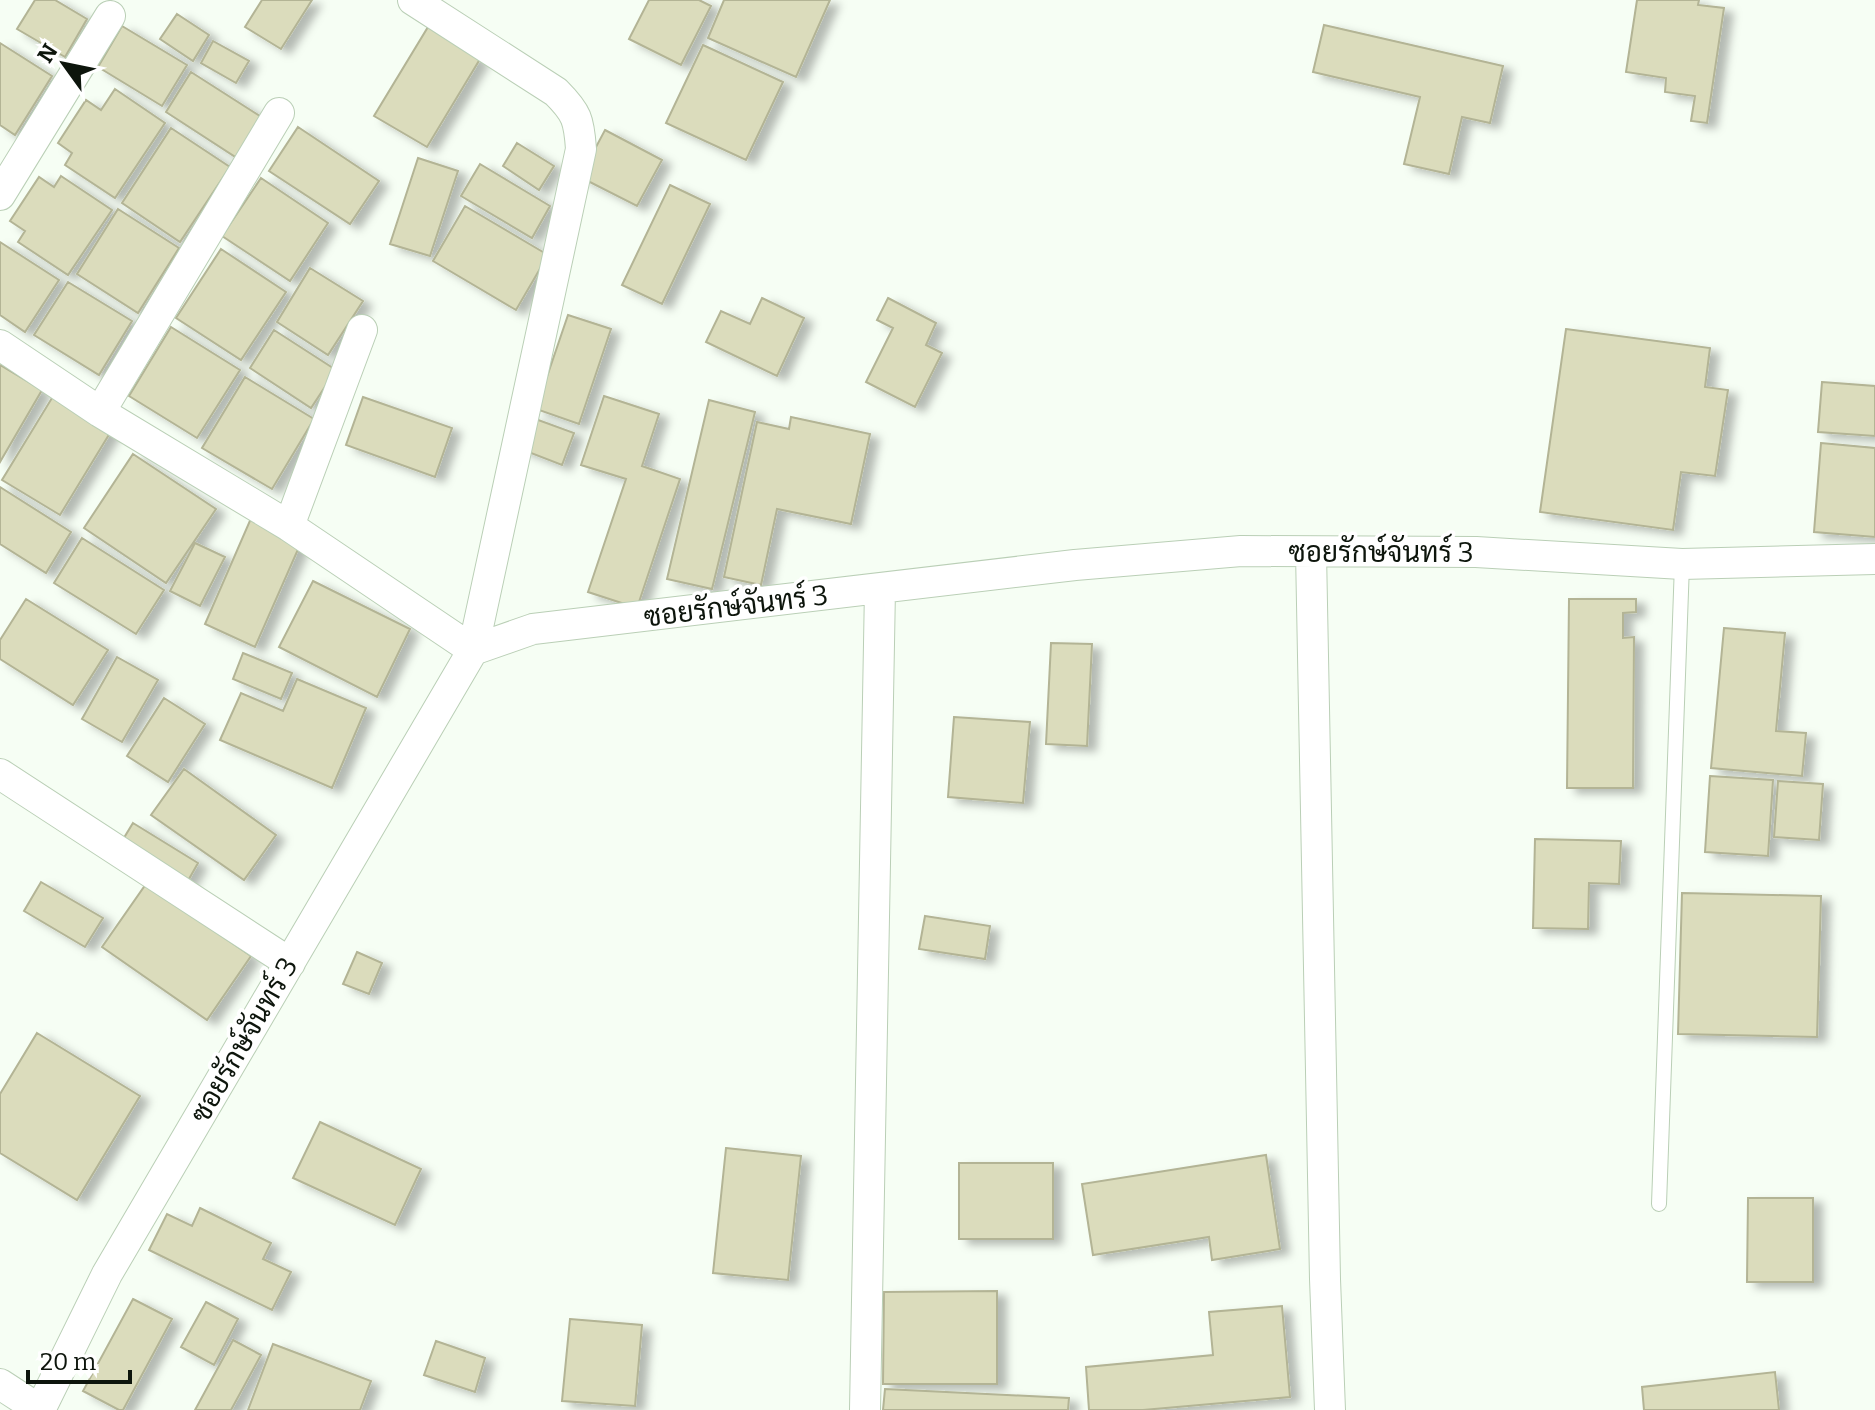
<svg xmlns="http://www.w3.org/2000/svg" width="1875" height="1410" font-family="Bitter,Sarabun,serif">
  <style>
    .building { fill: #dbdcbc; stroke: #b3b495; stroke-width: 2; filter: url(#shadow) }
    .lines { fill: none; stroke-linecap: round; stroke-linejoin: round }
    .service-casing { stroke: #bacfb6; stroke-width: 16 }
    .minor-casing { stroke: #bacfb6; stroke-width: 32 }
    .service { stroke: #fff; stroke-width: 14 }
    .minor { stroke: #fff; stroke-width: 30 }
    .labels { text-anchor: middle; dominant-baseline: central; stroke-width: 7; stroke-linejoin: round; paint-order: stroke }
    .street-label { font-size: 28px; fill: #0d150c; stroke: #fff }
  </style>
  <defs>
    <filter id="shadow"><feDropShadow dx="9" dy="5" stdDeviation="4" flood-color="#0004"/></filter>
  </defs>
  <rect width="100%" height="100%" fill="#f6fef4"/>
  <path class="building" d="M35,0H55L87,19L65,57L17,29Z
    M262,0H312L281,49L245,27Z
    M649,0H699L711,6L681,65L629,39Z
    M724,0H830L796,77L708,38Z
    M1637,0H1699L1698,5L1724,8L1707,123L1691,121L1695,96L1665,92L1666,78L1626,72Z
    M177,14L209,35L193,61L160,39Z
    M1324,25L1503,66L1490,123L1462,117L1449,174L1404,164L1420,97L1313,72Z
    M122,26L187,65L162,106L98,67Z
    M428,27L480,59L427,147L374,116Z
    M213,41L249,61L236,83L201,63Z
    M0,43L52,76L15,135L0,125Z
    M703,45L783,82L746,160L666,123Z
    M191,72L263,118L237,158L166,112Z
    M115,89L165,123L115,198L65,165L72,153L58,143L86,100L101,110Z
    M298,127L379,181L350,224L269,171Z
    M171,128L230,167L180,242L122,203Z
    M605,130L662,160L637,206L580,177Z
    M517,143L554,166L539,190L503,166Z
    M418,158L458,171L430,256L390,244Z
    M480,164L550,206L532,238L461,196Z
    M61,176L112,210L68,275L18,242L25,231L10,221L39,177L54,187Z
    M261,178L328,223L290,281L222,236Z
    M670,185L710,204L662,304L622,285Z
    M465,206L548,255L516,310L433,261Z
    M118,209L179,248L138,313L77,274Z
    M0,242L59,280L25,332L0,315Z
    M221,249L286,292L241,360L176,318Z
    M310,268L363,301L328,355L277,322Z
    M68,282L132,321L99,375L34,335Z
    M762,298L804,318L777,376L706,342L721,311L750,324Z
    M888,298L936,323L926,345L942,353L915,407L866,382L893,328L877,320Z
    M568,315L611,329L579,424L536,409Z
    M171,327L240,370L197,438L129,396Z
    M1566,329L1710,348L1705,387L1728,390L1715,476L1681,472L1673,530L1540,512Z
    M274,330L336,370L311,408L250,368Z
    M0,365L42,390L0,462Z
    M245,377L314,419L272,489L202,448Z
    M1822,382L1875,386V436L1818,432Z
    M55,393L113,428L60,515L2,480Z
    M604,396L659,414L642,466L680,479L637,608L588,592L626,479L581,465Z
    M363,397L452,428L435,477L346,445Z
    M709,400L755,412L712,589L667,579Z
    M530,417L574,433L562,465L518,448Z
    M791,417L870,434L851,524L777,509L761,585L724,577L757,422L789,429Z
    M1821,443L1875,448V537L1814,532Z
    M133,454L216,509L166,583L84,528Z
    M0,487L71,532L46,573L0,544Z
    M252,516L303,538L255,647L205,624Z
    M82,538L164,590L136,634L54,583Z
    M195,543L225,557L200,606L170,591Z
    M313,581L410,629L377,697L279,647Z
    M26,599L108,650L73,705L0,659V640Z
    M1569,599H1636V612L1623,613V638L1634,637L1633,788H1567Z
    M1724,628L1785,633L1776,731L1806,733L1802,776L1711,768Z
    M1051,643L1092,644L1087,746L1046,744Z
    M243,653L292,673L281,699L233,679Z
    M117,657L158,680L122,742L82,719Z
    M297,679L366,708L332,788L220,740L241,693L283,711Z
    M164,698L205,724L168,782L127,756Z
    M954,717L1030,722L1023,803L948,797Z
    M184,769L276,835L244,880L151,815Z
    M1710,776L1773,780L1768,856L1705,852Z
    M1778,781L1823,784L1819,840L1774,837Z
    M133,823L198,863L185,886L119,846Z
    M1535,839L1621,841L1619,884L1589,883L1588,929L1533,928Z
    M41,882L103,918L85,947L24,911Z
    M146,884L251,956L207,1020L102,947Z
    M1682,893L1821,896L1817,1037L1678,1034Z
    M925,916L990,926L985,959L919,949Z
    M357,952L382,963L369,994L343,984Z
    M37,1033L140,1096L77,1200L0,1153V1094Z
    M320,1122L421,1169L395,1225L293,1178Z
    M726,1148L801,1156L788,1280L713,1273Z
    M1266,1155L1280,1249L1212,1260L1209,1237L1093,1255L1082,1184Z
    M959,1163H1053V1239H959Z
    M1748,1198H1813V1282H1747Z
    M200,1208L271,1243L263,1259L291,1272L272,1310L149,1250L167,1214L192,1226Z
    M997,1291V1384H883L884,1292Z
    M133,1299L172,1319L123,1410H119L83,1391Z
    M206,1302L238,1319L214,1365L181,1347Z
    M1282,1306L1290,1397L1143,1410H1089L1086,1367L1213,1355L1209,1312Z
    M570,1319L642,1325L635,1406L562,1401Z
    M233,1340L261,1355L231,1410H195Z
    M436,1341L485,1358L475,1392L424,1375Z
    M273,1344L371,1381L360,1410H248Z
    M1775,1372L1779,1410H1644L1642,1387Z
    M885,1389L1069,1398L1068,1410H883Z"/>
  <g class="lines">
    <g class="service-casing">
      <path id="service" d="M1659,1204L1682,564"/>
    </g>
    <g class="minor-casing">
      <path id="minor" d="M0,195L110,16
        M0,345L100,412L289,526L473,650L581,149C579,120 577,113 556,92L413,0
        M100,412L279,113
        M289,526L362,330
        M1311,552L1325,1279L1330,1410
        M0,774L290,963
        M0,1384L40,1410
        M40,1410L107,1274L473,650L533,629L1075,565L1241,551L1476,552L1682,564L1875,559
        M865,1410L880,589"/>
    </g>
    <use href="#service" class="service"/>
    <use href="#minor" class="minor"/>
  </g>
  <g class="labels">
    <g class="street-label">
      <text x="1381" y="552">ซอยรักษ์จันทร์ 3</text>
      <text transform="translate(736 606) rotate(-7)">ซอยรักษ์จันทร์ 3</text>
      <text transform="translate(244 1040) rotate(-60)">ซอยรักษ์จันทร์ 3</text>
    </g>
  </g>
  <g transform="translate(64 64) rotate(303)" stroke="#ffffff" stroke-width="6" paint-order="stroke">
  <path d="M0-6L14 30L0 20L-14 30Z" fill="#0d150c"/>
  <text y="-12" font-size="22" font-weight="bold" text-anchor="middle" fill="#0d150c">N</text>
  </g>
  <path d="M28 1370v12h102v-12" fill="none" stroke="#0d150c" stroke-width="4"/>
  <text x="40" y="1370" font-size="24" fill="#0d150c" stroke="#ffffff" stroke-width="6" paint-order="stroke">20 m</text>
</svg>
